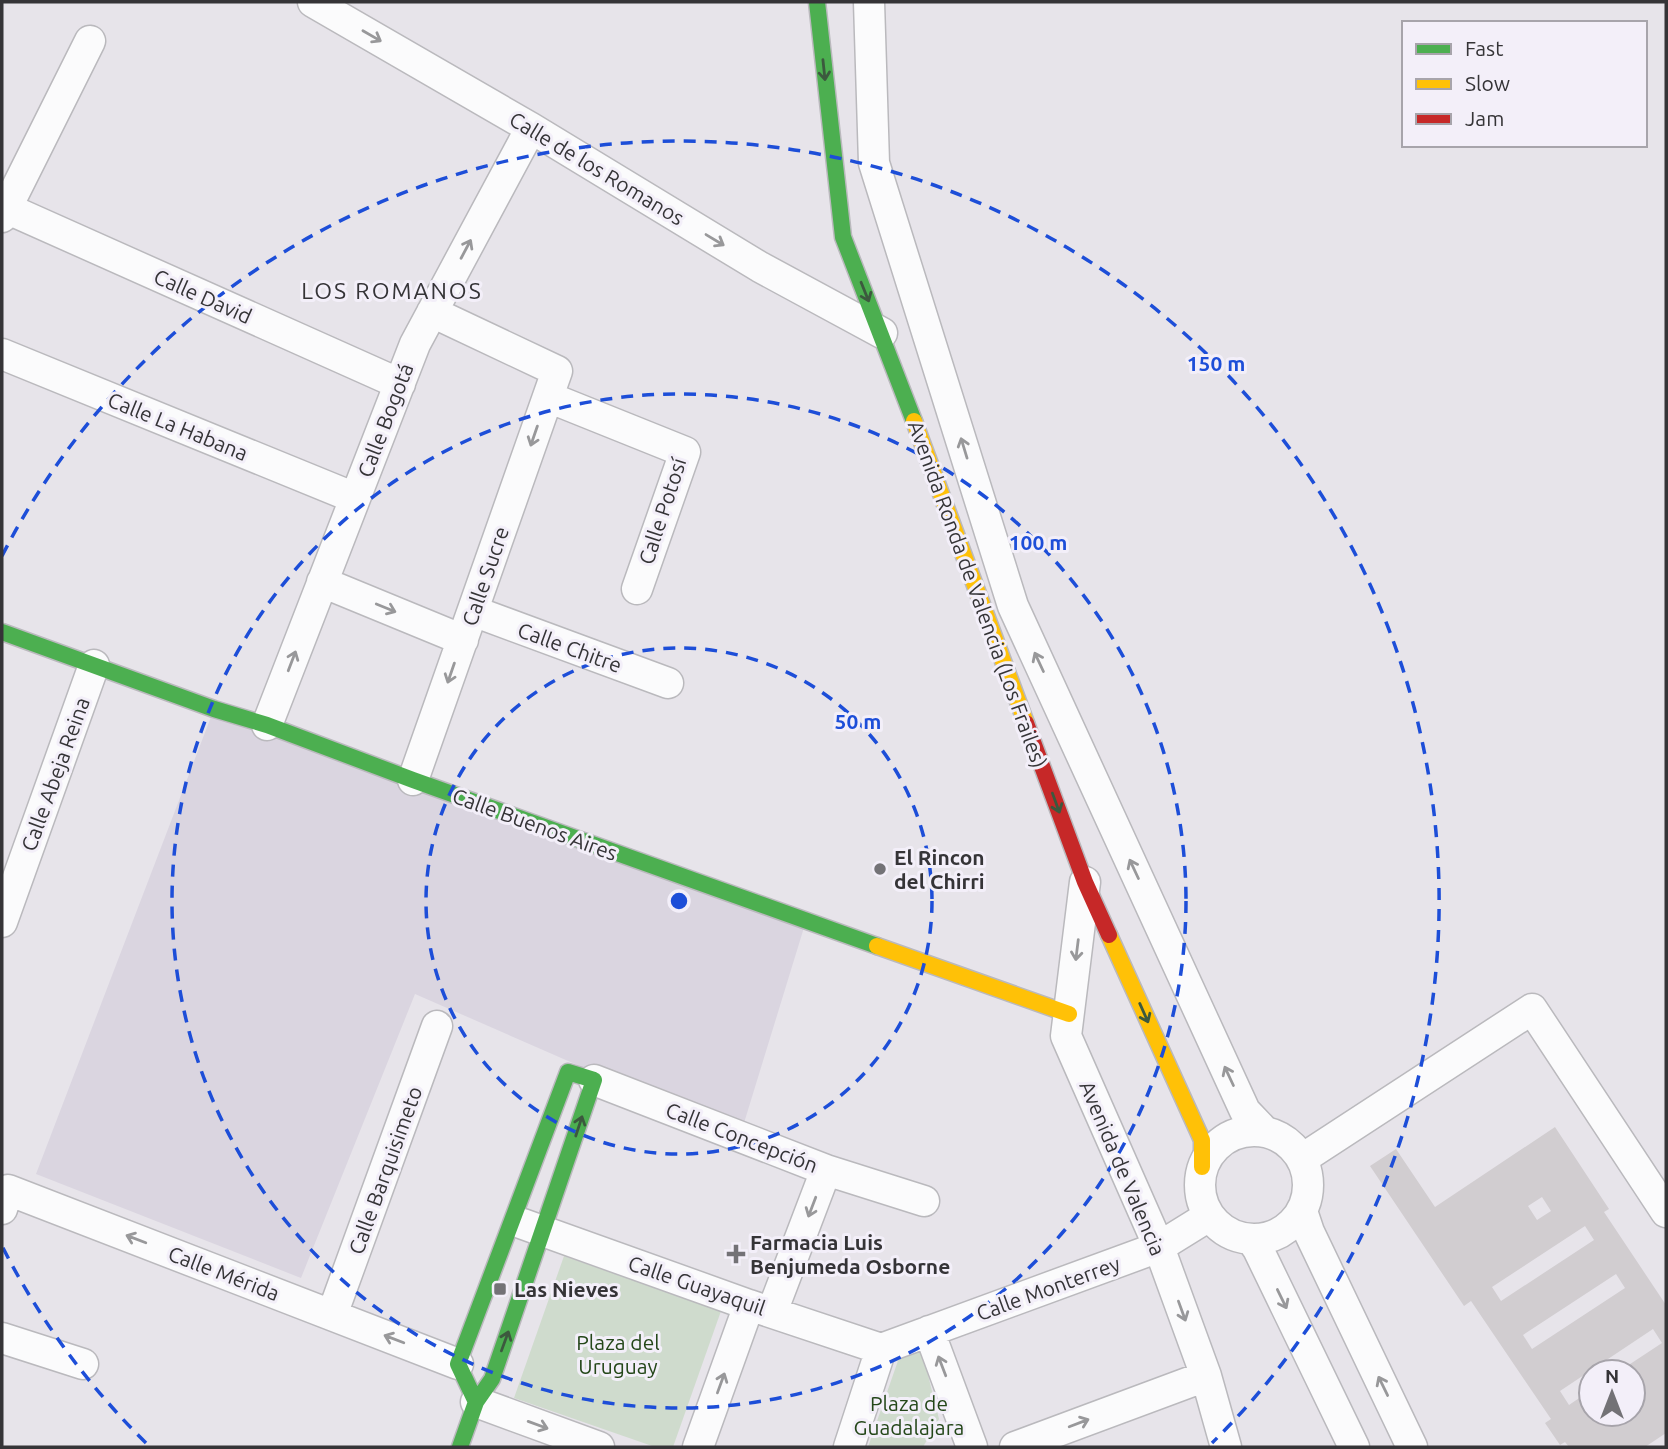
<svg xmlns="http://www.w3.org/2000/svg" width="1668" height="1449" font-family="Ubuntu,sans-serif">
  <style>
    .built { fill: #dad5e0 }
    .green { fill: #cfdbcd }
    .building { fill: #d1cdd0; fill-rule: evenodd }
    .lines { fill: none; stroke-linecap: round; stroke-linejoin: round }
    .street-casing { stroke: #bab9bd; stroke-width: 33 }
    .fast-casing { stroke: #bab9bd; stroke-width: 19 }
    .slow-casing { stroke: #bab9bd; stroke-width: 19 }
    .jam-casing { stroke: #bab9bd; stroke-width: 19 }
    .street { stroke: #fbfbfc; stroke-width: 30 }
    .fast { stroke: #4caf50; stroke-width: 16 }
    .slow { stroke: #ffc107; stroke-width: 16 }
    .jam { stroke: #c62828; stroke-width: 16 }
    .oneway { stroke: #98989a }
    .oneway2 { stroke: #3c593e }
    .ring { fill: none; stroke: #1d4ed8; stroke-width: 3.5; stroke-dasharray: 12 9 }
    .poi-dot { fill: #737276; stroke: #f3eff9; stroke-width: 2.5 }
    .labels { text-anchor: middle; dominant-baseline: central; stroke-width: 6; stroke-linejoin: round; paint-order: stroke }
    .street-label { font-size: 21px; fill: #353437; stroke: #f3eff9 }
    .poi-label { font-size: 21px; font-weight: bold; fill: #353437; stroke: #f3eff9; text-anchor: start }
    .park-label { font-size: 21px; fill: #244719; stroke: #f3eff9 }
    .neighbourhood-label { font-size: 23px; letter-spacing: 2px; fill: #353437; stroke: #f3eff9 }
    .centre { fill: #1d4ed8; stroke: #f3eff9; stroke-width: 3.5 }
    .ring-label { font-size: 21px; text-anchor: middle; font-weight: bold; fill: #1d4ed8; stroke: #f3eff9; stroke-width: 6; stroke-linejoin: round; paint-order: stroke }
  </style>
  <rect width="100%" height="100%" fill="#e7e4ea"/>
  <path class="built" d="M214,709L806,921L740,1136L415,994L301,1278L36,1174Z"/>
  <path class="green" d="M564,1256L721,1311L673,1447H655L514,1398Z
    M921,1347L939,1419L923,1447H868L901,1352Z"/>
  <path class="building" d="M1555,1127L1609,1209L1604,1212L1666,1305V1433L1645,1447H1569L1565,1442L1560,1445L1545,1423L1551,1419L1471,1301L1464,1306L1370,1166L1396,1149L1435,1207ZM1542,1197L1551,1211L1537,1220L1528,1206ZM1585,1226L1594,1240L1501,1301L1492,1287ZM1616,1274L1625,1288L1532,1349L1523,1335ZM1653,1329L1662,1343L1618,1372H1633V1414H1591V1390L1569,1405L1560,1391Z"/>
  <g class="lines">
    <g class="street-casing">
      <path id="street" d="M313,2L531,128L760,267L882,333
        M869,2L874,163L1013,606L1245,1111L1265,1132
        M6,208L400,384
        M2,217L90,41
        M2,354L355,498
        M548,397L685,452L637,589
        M322,582L463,640
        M473,611L668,683
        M267,725L415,344L531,128
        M413,780L557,371L432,312
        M1085,882L1066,1036L1159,1247L1206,1376L1226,1447
        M2,922L94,665
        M594,1080L826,1170L772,1312
        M1200 1185a54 54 0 1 1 108 0a54 54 0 1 1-108 0Z
        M1302,1159L1532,1009L1666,1212
        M826,1170L924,1201
        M2,1209L8,1190L458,1364
        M1302,1211L1309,1232L1412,1447
        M523,1224L749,1305L881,1349
        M1251,1239L1258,1249L1354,1447
        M332,1315L437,1026
        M929,1331L972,1447
        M2,1338L83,1364
        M881,1349L1159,1247L1209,1216
        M476,1402L599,1447
        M698,1447L749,1305
        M849,1447L881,1349
        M1015,1447L1206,1376"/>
    </g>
    <g class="fast-casing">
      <path id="fast" d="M817,2L843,237L914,421
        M2,632L214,709L267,725L413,780L877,946
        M460,1447L476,1402L492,1379L594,1080L568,1072L458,1364L476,1402"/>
    </g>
    <g class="slow-casing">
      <path id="slow" d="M914,421L1026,723
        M1109,935L1202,1140V1167
        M877,946L1069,1014"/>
    </g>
    <g class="jam-casing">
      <path id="jam" d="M1026,723L1085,882L1109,935"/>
    </g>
    <use href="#street" class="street"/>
    <use href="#fast" class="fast"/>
    <use href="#slow" class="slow"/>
    <use href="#jam" class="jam"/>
  </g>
  <defs><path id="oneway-shaft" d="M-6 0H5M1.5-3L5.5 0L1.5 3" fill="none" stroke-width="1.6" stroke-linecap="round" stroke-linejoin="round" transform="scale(1.75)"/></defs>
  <g class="oneway">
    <use href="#oneway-shaft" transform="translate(372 36) rotate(30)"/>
    <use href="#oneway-shaft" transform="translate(715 240) rotate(31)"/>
    <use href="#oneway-shaft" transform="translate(466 249) rotate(-62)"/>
    <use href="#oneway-shaft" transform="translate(534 436) rotate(109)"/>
    <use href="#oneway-shaft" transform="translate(964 448) rotate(-107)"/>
    <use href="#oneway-shaft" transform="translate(386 608) rotate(22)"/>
    <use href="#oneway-shaft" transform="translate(292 661) rotate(-69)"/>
    <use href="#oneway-shaft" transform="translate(1039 662) rotate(-115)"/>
    <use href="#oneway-shaft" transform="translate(451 673) rotate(109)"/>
    <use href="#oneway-shaft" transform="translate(1134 869) rotate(-115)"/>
    <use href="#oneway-shaft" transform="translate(1077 950) rotate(97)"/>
    <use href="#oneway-shaft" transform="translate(1229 1076) rotate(-115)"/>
    <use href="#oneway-shaft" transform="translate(812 1207) rotate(111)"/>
    <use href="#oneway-shaft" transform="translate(136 1239) rotate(-159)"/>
    <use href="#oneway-shaft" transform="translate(1282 1299) rotate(64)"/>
    <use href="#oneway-shaft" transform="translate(1182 1311) rotate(70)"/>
    <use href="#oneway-shaft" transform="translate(394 1339) rotate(-159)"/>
    <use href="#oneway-shaft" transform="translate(942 1366) rotate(-111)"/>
    <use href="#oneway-shaft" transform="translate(721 1383) rotate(-70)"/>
    <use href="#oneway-shaft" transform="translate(1383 1386) rotate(-116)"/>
    <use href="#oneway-shaft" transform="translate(1079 1423) rotate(-21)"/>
    <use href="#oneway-shaft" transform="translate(538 1425) rotate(20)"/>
  </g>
  <g class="oneway2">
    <use href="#oneway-shaft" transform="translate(824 70) rotate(84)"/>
    <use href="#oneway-shaft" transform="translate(865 292) rotate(68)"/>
    <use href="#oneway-shaft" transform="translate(1056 803) rotate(70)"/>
    <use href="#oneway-shaft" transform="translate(1144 1013) rotate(66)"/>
    <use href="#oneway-shaft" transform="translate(579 1126) rotate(-72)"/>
    <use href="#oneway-shaft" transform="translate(505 1341) rotate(-70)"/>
  </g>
  <g class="ring">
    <circle cx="679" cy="901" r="253"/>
    <circle cx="679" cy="901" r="507"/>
    <path d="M146 1443A760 760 0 0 1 2 1246M2 556A760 760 0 1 1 1212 1443"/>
  </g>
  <g class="poi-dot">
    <circle cx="880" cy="869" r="7"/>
    <path d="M732.5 1243.5h7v7h7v7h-7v7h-7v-7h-7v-7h7z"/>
    <rect x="493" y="1282" width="14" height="14" rx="3.5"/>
  </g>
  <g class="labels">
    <g class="street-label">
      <text transform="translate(597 168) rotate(31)">Calle de los Romanos</text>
      <text transform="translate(203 296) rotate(24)">Calle David</text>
      <text transform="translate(385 420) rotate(-69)">Calle Bogotá</text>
      <text transform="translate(178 426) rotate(22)">Calle La Habana</text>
      <text transform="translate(662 511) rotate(-72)">Calle Potosí</text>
      <text transform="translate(485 576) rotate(-71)">Calle Sucre</text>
      <text transform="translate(978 594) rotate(70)">Avenida Ronda de Valencia (Los Frailes)</text>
      <text transform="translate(570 647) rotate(20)">Calle Chitre</text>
      <text transform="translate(55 774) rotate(-70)">Calle Abeja Reina</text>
      <text transform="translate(535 824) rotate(20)">Calle Buenos Aires</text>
      <text transform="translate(742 1137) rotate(21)">Calle Concepción</text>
      <text transform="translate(1123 1168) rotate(67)">Avenida de Valencia</text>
      <text transform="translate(385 1170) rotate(-70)">Calle Barquisimeto</text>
      <text transform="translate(224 1273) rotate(21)">Calle Mérida</text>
      <text transform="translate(697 1285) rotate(19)">Calle Guayaquil</text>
      <text transform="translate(1048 1288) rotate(-20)">Calle Monterrey</text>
    </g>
    <g class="poi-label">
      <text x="894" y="857">El Rincon<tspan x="894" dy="24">del Chirri</tspan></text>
      <text x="750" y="1242">Farmacia Luis<tspan x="750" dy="24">Benjumeda Osborne</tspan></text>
      <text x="514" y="1289">Las Nieves</text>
    </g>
    <g class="park-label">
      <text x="618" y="1342">Plaza del<tspan x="618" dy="24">Uruguay</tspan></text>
      <text x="909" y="1403">Plaza de<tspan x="909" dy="24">Guadalajara</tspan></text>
    </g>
    <g class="neighbourhood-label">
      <text x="392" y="290">LOS ROMANOS</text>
    </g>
  </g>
  <circle cx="679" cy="901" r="10" class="centre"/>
  <g class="ring-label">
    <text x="1216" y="371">150 m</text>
    <text x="1038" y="550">100 m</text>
    <text x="858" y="729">50 m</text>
  </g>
  <rect width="1668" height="1449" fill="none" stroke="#353437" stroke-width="7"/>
  <rect x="1402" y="21" width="245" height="126" fill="#f3eff9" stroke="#a7a4ab" stroke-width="2"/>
  <rect x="1416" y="44" width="35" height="10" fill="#4caf50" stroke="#a7a4ab" stroke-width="2"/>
  <text x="1465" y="56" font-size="21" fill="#353437">Fast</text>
  <rect x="1416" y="79" width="35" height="10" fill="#ffc107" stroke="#a7a4ab" stroke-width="2"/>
  <text x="1465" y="91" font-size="21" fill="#353437">Slow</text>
  <rect x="1416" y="114" width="35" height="10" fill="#c62828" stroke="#a7a4ab" stroke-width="2"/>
  <text x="1465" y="126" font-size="21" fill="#353437">Jam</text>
  <g transform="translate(1612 1393)"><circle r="33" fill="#f3eff9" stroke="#a7a4ab" stroke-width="2"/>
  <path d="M0-5L12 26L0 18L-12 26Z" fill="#737276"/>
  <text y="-10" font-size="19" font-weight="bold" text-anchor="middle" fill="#353437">N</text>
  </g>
</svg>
